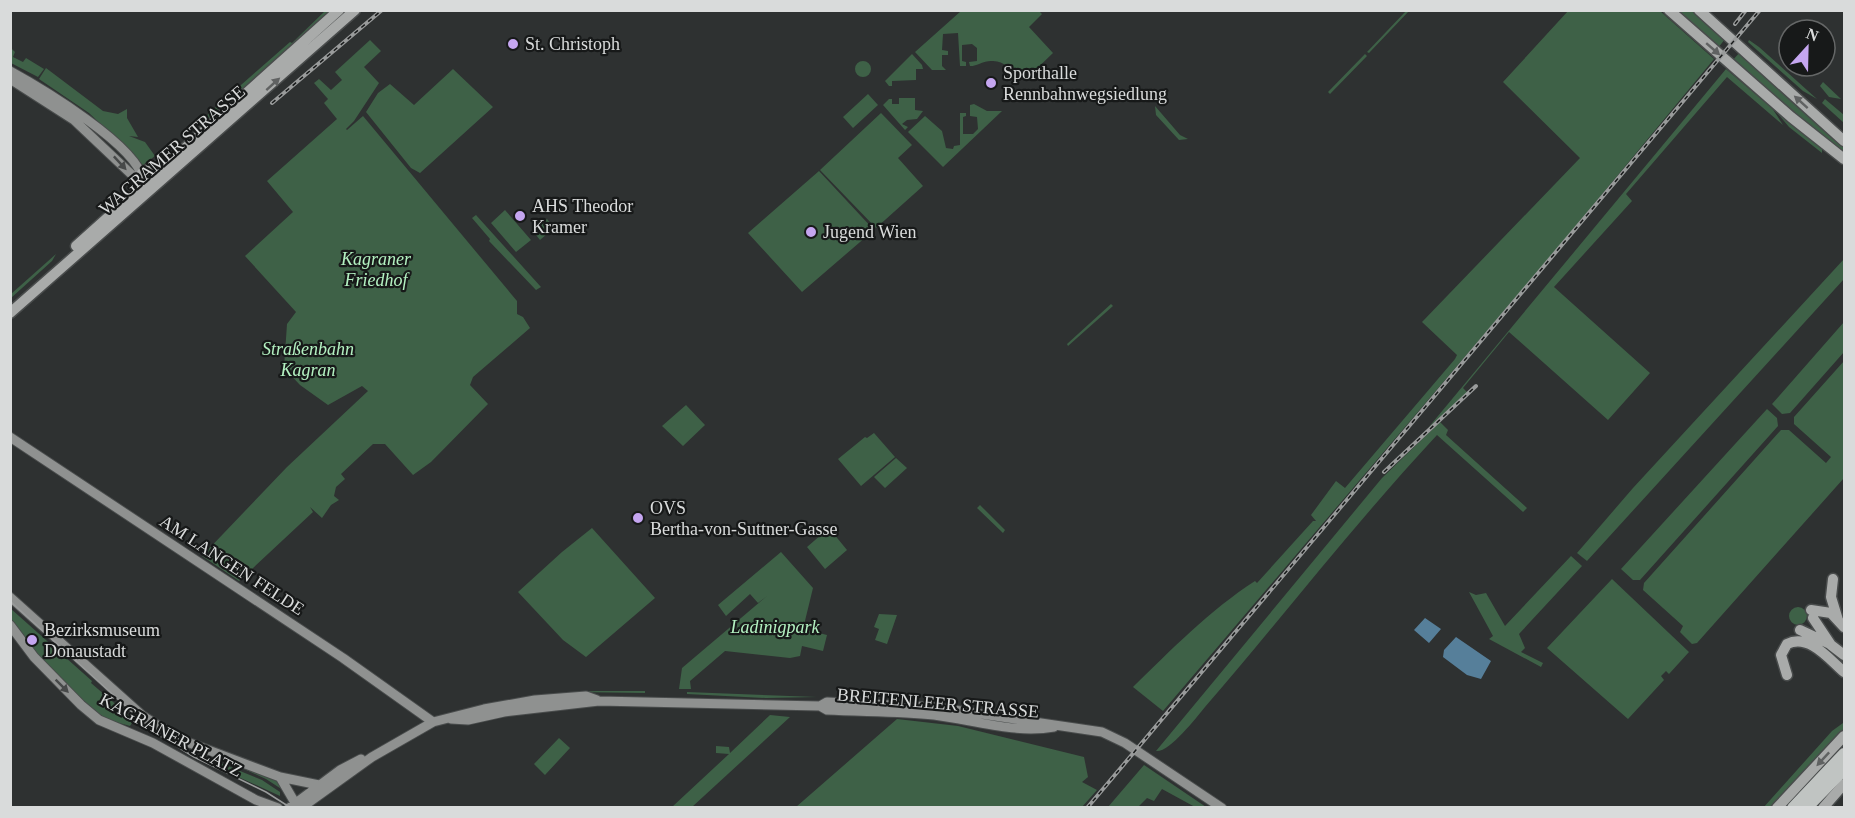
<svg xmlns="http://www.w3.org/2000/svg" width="1855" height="818" font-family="Georgia,serif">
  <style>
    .green { fill: #3e6147 }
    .water { fill: #567f9a }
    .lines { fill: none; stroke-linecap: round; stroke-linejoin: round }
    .secondary-casing { stroke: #494c4c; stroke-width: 11 }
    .primary-casing { stroke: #494c4c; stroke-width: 13 }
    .highway-casing { stroke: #494c4c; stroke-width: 14 }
    .secondary { stroke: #8f9190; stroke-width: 9 }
    .primary { stroke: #a9abaa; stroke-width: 10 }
    .highway { stroke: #c0c4c2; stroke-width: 12 }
    .tram { stroke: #999b9b; stroke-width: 1.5 }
    .rail-casing { stroke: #999b9b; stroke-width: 4 }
    .rail { stroke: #171919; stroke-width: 1.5; stroke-dasharray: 4.5; stroke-linecap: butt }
    .oneway { fill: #606262 }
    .oneway2 { fill: #474949 }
    .poi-dot { fill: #c5a6f0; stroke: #171919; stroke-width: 2 }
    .labels { text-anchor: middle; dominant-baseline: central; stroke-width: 4.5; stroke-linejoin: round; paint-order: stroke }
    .poi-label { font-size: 18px; fill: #d9dbdb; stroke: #171919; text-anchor: start }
    .street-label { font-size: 18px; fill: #d9dbdb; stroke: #171919 }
    .park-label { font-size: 18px; font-style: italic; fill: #b3f1c1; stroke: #171919 }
  </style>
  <rect width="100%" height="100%" fill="#2e3131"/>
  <path class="green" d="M325,11H335L205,123L208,114L290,42L292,43Z
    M1039,11L1042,14L1029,27L1053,53L1025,80C1013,76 1008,61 993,61C984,60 978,66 970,66L969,62L977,61V48L972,44L962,45V61L966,62V66H960L958,33L943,34L942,50L948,51V55H942V66L946,70H932L915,52L961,11Z
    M1406,11H1409L1369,53L1367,52Z
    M1568,11H1660L1714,59L1555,251L1163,711L1133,687C1171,650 1210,610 1255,581L1257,583L1313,521H1316L1311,515L1336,481L1345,488L1455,359L1457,355L1422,322L1580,158L1503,82Z
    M1675,11H1693L1725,39L1718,48Z
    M370,40L381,51L364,67L379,83L354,121L346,129L347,130L363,116L517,301V314L523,317L530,328L473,377L470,385L488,404L431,462L413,475L385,444H373L341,474L345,479L336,487L334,496L339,500L331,505L322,518L310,507L313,512L239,581L202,556L287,467L368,391L362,386L328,405L300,385L284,368L287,324L296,312L245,256L293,212L267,181L337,119L324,103L328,99L314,83L319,79L331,90L342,80L335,72Z
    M1749,40L1759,47L1817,99L1803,91L1748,42Z
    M10,47L15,52L13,57L23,62L26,58L44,69L38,77L11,63Z
    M1740,52L1844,145V153L1815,131L1732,61Z
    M912,54L922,65L923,69H916V80L892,81V86H889L885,81Z
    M1365,54L1367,56L1330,94L1328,92Z
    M855 69a8 8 0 1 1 16 0a8 8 0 1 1-16 0Z
    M46,68L103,111L118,114L127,109V118L138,137L129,136L145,142L155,156L143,165L89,113L39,79Z
    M453,69L493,107L420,173L411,168L366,112L378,93L390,84L414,105Z
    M1726,69L1772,108L1783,125L1727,77L1626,194L1632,201L1554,287L1650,373L1608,420L1509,332L1463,388L1468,393L1428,428Z
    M1823,82L1841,99L1829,97L1820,86Z
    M868,94L878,105L853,128L843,117Z
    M899,98H915V110L923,111L917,119L907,120L902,124L908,127L905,130L883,105L889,99H892V104H899Z
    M1825,99L1844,115V123L1822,103Z
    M974,104L987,111H1002L943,167L908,132L925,116L942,131L946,148L953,149L954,146L960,145V113H966V116L963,117V134H973L978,129L977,117L970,116V105Z
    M1155,106L1180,135L1188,139L1179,140L1156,115Z
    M1775,110L1822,149V153L1789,127Z
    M881,113L912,145L898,158L923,186L876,228L820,170Z
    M819,171L874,230L802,292L748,233Z
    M505,210L531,240L516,252L491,223Z
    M476,215L541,287L536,290L489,241L490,239L472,218Z
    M547,219L554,228L540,240L533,231Z
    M56,254L52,261L11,298V294Z
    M1844,259V279L1587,561L1577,553L1633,488Z
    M1111,304L1113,306L1068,346L1067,344Z
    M1844,322V352L1790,413L1782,414L1772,404Z
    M1844,361V478L1697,643L1692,644L1680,632L1683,626L1643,590L1644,583L1781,430H1789L1826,463L1831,457L1794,424V417Z
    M686,405L705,425L683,446L662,426Z
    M1767,409L1777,418L1778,426L1640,580H1633L1621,569Z
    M1440,422L1448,430L1446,435L1527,508L1523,512L1437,435C1356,522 1281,619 1205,707C1196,718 1169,753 1156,751L1382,478Z
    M874,433L895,457L861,486L838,459L865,437L867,438Z
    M896,458L907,468L885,488L874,477Z
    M980,505L1005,530L1003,533L977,508Z
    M592,528L655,598L586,657L563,640L518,592L562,552Z
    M829,528L847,550L825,569L807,547Z
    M781,552L813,588L803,629L827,635L823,651L802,646L800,656L790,658L725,651L690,681L691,689H679L682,668L767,596L758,603L750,594L726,616L718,605Z
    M1571,556L1582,566L1519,634L1525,648L1521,652L1543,663L1541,667L1489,639L1493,636L1469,592L1476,595L1486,593L1505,626Z
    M1612,579L1689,652L1669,674L1666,671L1661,676L1664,680L1628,719L1547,648Z
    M1789 616a9 9 0 1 1 18 0a9 9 0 1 1-18 0Z
    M10,608L92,681L91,683L134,720L130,726L101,718L92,711L40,661L11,622Z
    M879,614L897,615L887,644L875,640L879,629L874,627Z
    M597,691H645V693L574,692Z
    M687,692L817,697L766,698L687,694Z
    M770,715L790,717L692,807H672L729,754L716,753V746L729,747L730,753Z
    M897,719L958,726L1084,757L1088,777L1082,782L1097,790L1082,807H796Z
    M1843,723L1844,729L1772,807L1763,808L1832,731Z
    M559,738L570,748L545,775L534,764Z
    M214,755L275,778L286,792L266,779Z
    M213,760L262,780L280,792V796L210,764Z
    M1144,765L1206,807H1195L1162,789L1154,801L1147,798L1138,807H1108Z"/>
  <path class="water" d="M1425,618L1441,629L1429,643L1414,630Z
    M1456,637L1491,661L1481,679L1467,675L1443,657L1444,650Z"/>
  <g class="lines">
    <g class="secondary-casing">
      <path id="secondary" d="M10,71C41,88 138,146 143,180
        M10,79L74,120L148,190
        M10,437L343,658L433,722
        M10,597L143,716L179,739L280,777L298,808
        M10,625L34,657L81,705L99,720L153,743L256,800L278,808
        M820,706L827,702L934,707L1102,732L1125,743L1222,808
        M451,719L468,720L504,712L599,701L820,706L827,710C862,712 899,711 934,715C973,720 1015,734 1054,727
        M280,777L319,785
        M289,808L340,770L361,759
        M301,808L372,757L433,722L484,709L535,700L586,696L597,700"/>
    </g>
    <g class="primary-casing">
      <path id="primary" d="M1669,10L1791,117L1844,159
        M1699,10L1844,141
        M142,173L157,166H164
        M76,246L339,10
        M10,313L355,10
        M1833,579L1831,597L1838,620
        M1811,610L1831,613L1844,627
        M1813,618L1831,645L1844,655
        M1800,630L1830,644
        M1787,675L1781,655L1787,644C1809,633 1829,659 1844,672
        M1777,808L1844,736
        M1823,808L1844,784"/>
    </g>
    <g class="highway-casing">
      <path id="highway" d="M1793,808L1844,754
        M1806,808L1844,769"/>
    </g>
    <use href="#secondary" class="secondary"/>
    <use href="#primary" class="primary"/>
    <use href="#highway" class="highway"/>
    <path class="tram" d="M10,601L154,732L194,757L266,792L291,808"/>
    <g class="rail-casing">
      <path id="rail" d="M1735,24L1746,10
        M272,103L382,10
        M1384,472L1476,386
        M1087,808L1760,10"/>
    </g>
    <use href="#rail" class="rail"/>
  </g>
  <defs><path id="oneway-solid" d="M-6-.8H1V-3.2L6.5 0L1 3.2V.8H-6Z" transform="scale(1.5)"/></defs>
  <g class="oneway">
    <use href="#oneway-solid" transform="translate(1713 49) rotate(41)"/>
    <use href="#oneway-solid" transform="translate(273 84) rotate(-42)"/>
    <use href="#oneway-solid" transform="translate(1801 102) rotate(-138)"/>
    <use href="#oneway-solid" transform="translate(1823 759) rotate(133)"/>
  </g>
  <g class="oneway2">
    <use href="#oneway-solid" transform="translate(120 163) rotate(47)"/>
    <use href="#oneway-solid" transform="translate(62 686) rotate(45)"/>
  </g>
  <g class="poi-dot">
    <circle cx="513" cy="44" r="6"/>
    <circle cx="991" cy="83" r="6"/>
    <circle cx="520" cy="216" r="6"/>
    <circle cx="811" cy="232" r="6"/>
    <circle cx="638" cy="518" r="6"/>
    <circle cx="32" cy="640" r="6"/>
  </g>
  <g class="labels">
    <g class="poi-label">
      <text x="525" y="44">St. Christoph</text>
      <text x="1003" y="73">Sporthalle<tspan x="1003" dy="21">Rennbahnwegsiedlung</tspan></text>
      <text x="532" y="206">AHS Theodor<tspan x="532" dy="21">Kramer</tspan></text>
      <text x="823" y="232">Jugend Wien</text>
      <text x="650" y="508">OVS<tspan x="650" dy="21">Bertha-von-Suttner-Gasse</tspan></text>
      <text x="44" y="630">Bezirksmuseum<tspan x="44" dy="21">Donaustadt</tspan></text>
    </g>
    <g class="street-label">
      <text transform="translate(172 150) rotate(-41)">WAGRAMER STRASSE</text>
      <text transform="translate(232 565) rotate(33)">AM LANGEN FELDE</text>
      <text transform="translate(938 703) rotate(5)">BREITENLEER STRASSE</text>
      <text transform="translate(171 735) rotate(28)">KAGRANER PLATZ</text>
    </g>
    <g class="park-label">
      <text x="376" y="259">Kagraner<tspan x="376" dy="21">Friedhof</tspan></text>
      <text x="308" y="349">Straßenbahn<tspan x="308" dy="21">Kagran</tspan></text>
      <text x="775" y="627">Ladinigpark</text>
    </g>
  </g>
  <rect width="1855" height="818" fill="none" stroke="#d9dbdb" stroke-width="24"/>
  <g transform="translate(1807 48) rotate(22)"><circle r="28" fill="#171919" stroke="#656767" stroke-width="1.5"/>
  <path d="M0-4.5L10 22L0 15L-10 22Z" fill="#c5a6f0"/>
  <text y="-9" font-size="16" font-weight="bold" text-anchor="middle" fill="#d9dbdb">N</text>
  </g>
</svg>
